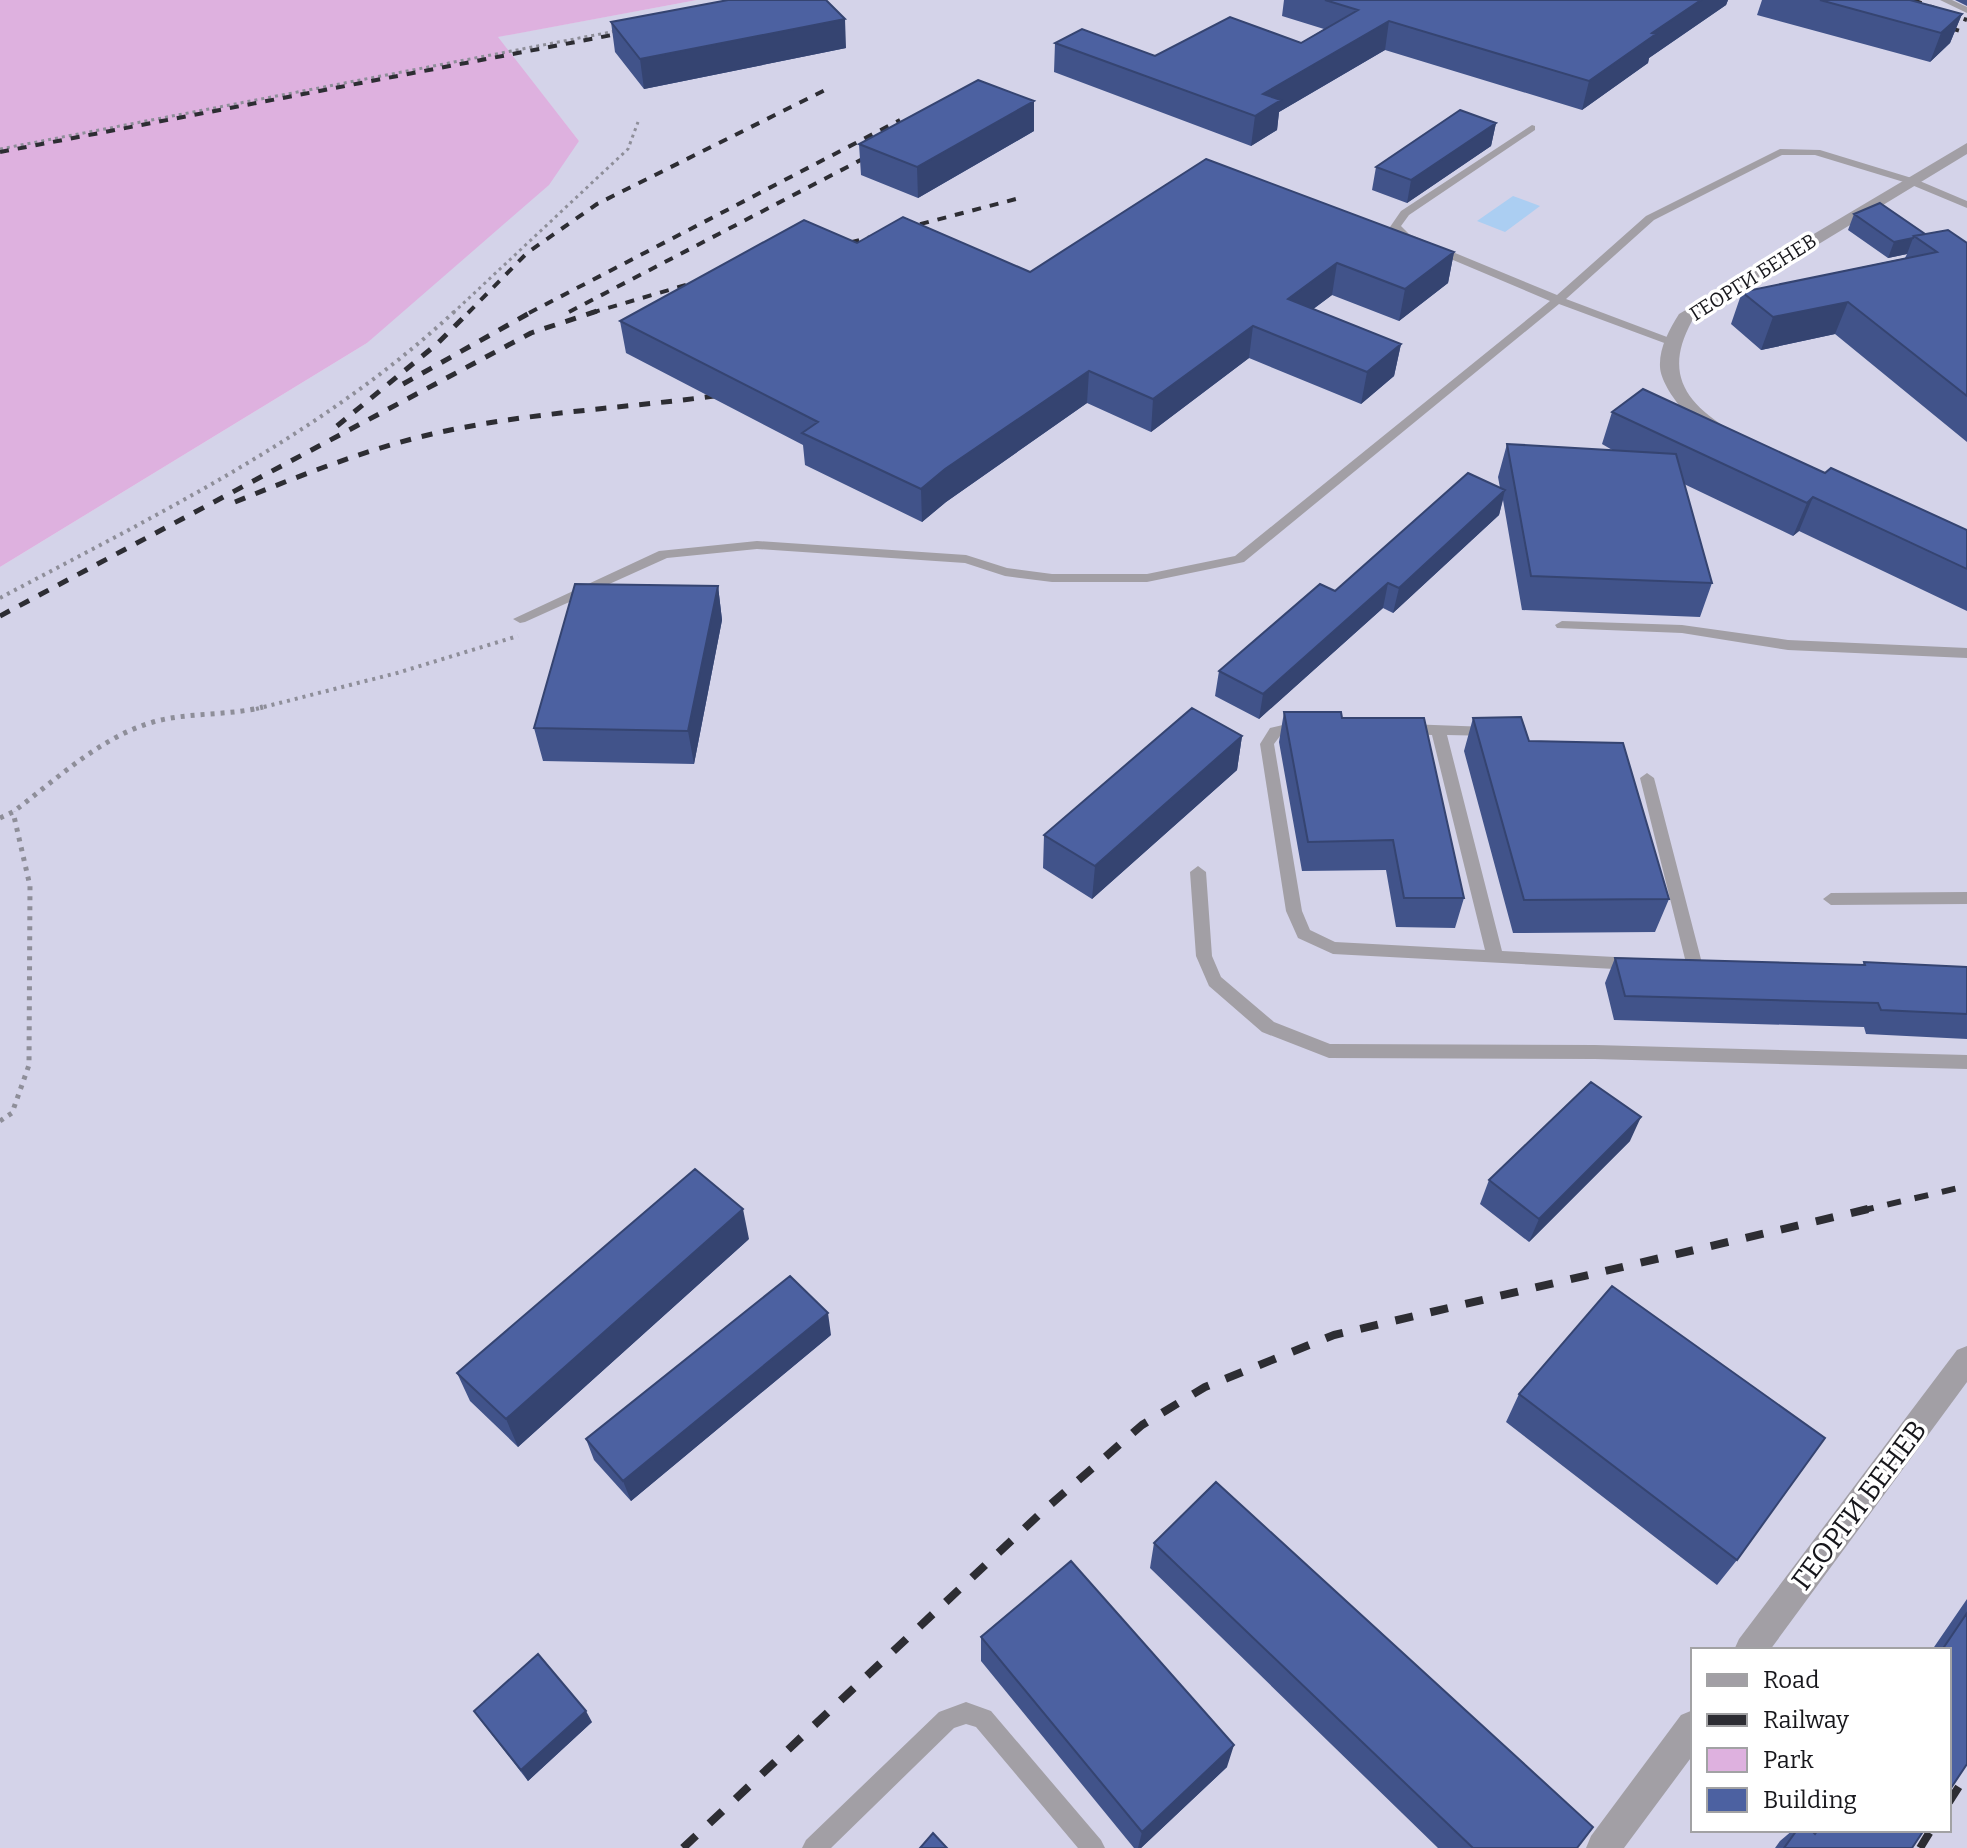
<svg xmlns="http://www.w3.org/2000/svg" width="1967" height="1848" font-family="Bitter,serif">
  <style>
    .built { fill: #d4d3e9; fill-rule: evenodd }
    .green { fill: #deb1df }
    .water { fill: #abcef2 }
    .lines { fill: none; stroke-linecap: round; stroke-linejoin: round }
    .path-far2 { stroke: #8e8e99; stroke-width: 3; stroke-dasharray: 3 4; stroke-linecap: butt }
    .path-far1 { stroke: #8e8e99; stroke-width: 4; stroke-dasharray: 3 5; stroke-linecap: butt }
    .path { stroke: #8e8e99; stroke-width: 5; stroke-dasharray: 4 6; stroke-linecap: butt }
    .service { fill: #a29fa5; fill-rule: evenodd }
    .minor { fill: #a29fa5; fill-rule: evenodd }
    .rail-far3 { stroke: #2d2d33; stroke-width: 4; stroke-dasharray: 9 9; stroke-linecap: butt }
    .rail-far2 { stroke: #2d2d33; stroke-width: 5; stroke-dasharray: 11 11; stroke-linecap: butt }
    .rail-far1 { stroke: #2d2d33; stroke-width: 6; stroke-dasharray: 14 14; stroke-linecap: butt }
    .rail { stroke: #2d2d33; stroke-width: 8; stroke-dasharray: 18 18; stroke-linecap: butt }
    .wall { fill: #41538a }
    .shaded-wall { fill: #354471 }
    .building { fill: #4c61a1; stroke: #354471; stroke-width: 2 }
    .labels { text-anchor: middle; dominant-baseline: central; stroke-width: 7; stroke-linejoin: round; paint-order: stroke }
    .far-street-label { font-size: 20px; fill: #17171c; stroke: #fff }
    .near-street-label { font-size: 28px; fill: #17171c; stroke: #fff }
  </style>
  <rect width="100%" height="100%" fill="#e1e0ef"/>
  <path class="built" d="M697,0H1967V1848H0V567L367,343L579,141L497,37ZM1693,1650H1949V1830H1693Z"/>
  <path class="green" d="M0,0H697L498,37L579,141L549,185L367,343L0,567Z"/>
  <path class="water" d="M1513,196L1540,206L1505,232L1477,221Z"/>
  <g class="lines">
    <path class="path-far2" d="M0,149L616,31
      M453,313L628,149L638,122"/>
    <path class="path-far1" d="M0,598C158,514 323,434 455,311
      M256,709L397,673L518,636"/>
    <path class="path" d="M0,818L13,812C57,779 99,738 153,722C188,712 228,716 263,707
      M0,1121L12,1113L29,1065L30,886L13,812"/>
    <path class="service" d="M1940,0H1952L1967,7V13Z
      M1532,125L1535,126V130L1409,215L1401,226L1409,234L1557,295L1646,216L1780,149L1820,150L1915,179L1967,201V208L1907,183L1815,155H1782L1654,220L1566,299L1675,340V344H1667L1559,304L1244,562L1147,582H1052L1005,576L965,563L757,549L667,558L525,622L520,623L513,619L659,551L757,541L966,555L1007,568L1052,574H1147L1235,556L1550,301L1401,238L1390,227L1401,211Z
      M1562,621L1682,625L1788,640L1967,648V658L1788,650L1682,633L1557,628L1555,625Z
      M1300,721L1305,723L1307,726L1305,729L1280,736L1274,744L1302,911L1310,930L1335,942L1485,950L1432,735L1407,734L1400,729L1407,724L1488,727L1495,732L1493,736L1447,735L1502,951L1634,958L1640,960L1642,964L1640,968L1634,970L1333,954L1298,938L1286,911L1260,744L1270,728Z
      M1647,773L1654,778L1703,967L1701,971H1689L1687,967L1640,778Z
      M1198,866L1206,872L1212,956L1221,977L1274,1022L1330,1044L1595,1045L1967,1055V1069L1595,1059L1329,1058L1262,1032L1209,986L1196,956L1190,872Z
      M1967,892V904L1831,905L1823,899L1831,893Z
      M966,1702L991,1711L1101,1840L1105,1848H1078L976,1727L966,1724L954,1728L831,1848H802L806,1840L939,1712Z"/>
    <path class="minor" d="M1967,143V154L1692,321C1664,372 1684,402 1730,430L1733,434L1730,438C1706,444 1661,391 1660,367C1659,348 1669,330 1679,314Z
      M1967,1346V1382L1770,1650H1734L1739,1639L1957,1350Z
      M1693,1710V1755L1624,1848H1586L1591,1836L1681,1715Z"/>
    <path class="rail-far3" d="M1913,0L1967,20
      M1933,23L1967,33
      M0,152L633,31
      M833,247L1016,199
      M569,312L878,151
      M468,313L527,253L597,204L825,90
      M529,313L900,120
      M591,313L713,277"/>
    <path class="rail-far2" d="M403,384L533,311
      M337,426L437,344L470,311
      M235,502C299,476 364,450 432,434C532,411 635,408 736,393
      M0,616L531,333L597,311"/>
    <path class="rail-far1" d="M1860,1211L1967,1186"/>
    <path class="rail" d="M1949,1802L1967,1774
      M683,1848L1043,1511L1142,1425L1205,1387L1334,1335L1868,1209
      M1920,1848L1931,1830"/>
  </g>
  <path class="wall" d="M1284,0H1728L1726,5L1649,58L1648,63L1582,110L1385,50L1279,112L1277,130L1251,146L1054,72L1055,43L1155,56L1301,43L1324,29L1282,16Z
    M1762,0H1910L1962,14L1950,43L1930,62L1757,15Z
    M1955,0H1967V6Z
    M611,22L846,48L644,89L615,52Z
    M1496,123L1491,146L1407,203L1372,190L1376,167Z
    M1034,131L918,198L861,175L859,144Z
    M1854,214L1925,234L1967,243V442L1835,334L1761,350L1731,324L1742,292L1905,258L1907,254L1888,258L1848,230Z
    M857,243L1030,272L1454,252L1448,283L1399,321L1332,295L1313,309L1401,344L1394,376L1361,404L1249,358L1151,432L1087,403L946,502L922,522L805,465L803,445L626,353L620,321Z
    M1612,412L1825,473L1967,530V611L1799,531L1793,536L1684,484L1712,583L1700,617L1522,610L1503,500L1499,515L1393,613L1383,608L1259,719L1215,696L1219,671L1335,591L1500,488L1498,477L1507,444L1614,451L1602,444Z
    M718,586L722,620L694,764L543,761L534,728Z
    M1284,712L1342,718L1464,898L1455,928L1396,927L1386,870L1302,871L1279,742Z
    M1473,718L1529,741L1669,899L1655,932L1513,933L1464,751Z
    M1242,736L1237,770L1092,899L1043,868L1044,835Z
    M1615,958L1863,965L1864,962L1967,967V1039L1866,1034L1864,1027L1614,1020L1605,983Z
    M1630,1141L1529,1242L1480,1204L1489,1180Z
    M749,1239L518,1447L470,1401L457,1373Z
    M831,1335L631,1501L594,1460L586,1439Z
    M1519,1394L1737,1560L1717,1585L1506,1422Z
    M1154,1543L1577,1848H1438L1150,1568Z
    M1967,1599V1764L1949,1650H1932Z
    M981,1637L1227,1767L1141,1848H1134L981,1661Z
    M474,1711L592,1722L528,1781L482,1722Z
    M1793,1830H1924L1912,1848H1775L1780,1841Z"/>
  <path class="shaded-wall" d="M1701,0H1728L1726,5L1649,58L1648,63L1582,110L1589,81L1652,33Z
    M1962,14L1950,43L1930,62L1941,33Z
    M845,19L846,48L644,89L640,59Z
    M1389,21L1385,50L1279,112L1277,130L1251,146L1255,116L1263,94Z
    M1034,101V131L918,198L917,167Z
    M1496,123L1491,146L1407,203L1411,180Z
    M1913,238L1907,254L1888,258L1894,242Z
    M1454,252L1448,283L1399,321L1405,289Z
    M1337,263L1332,295L1284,331L1288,299Z
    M1848,302L1835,334L1761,350L1773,317Z
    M1253,326L1249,358L1151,432L1153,399Z
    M1401,344L1394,376L1361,404L1367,372Z
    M1089,371L1087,403L946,502L922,522L921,489L945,469Z
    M1505,490L1499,515L1393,613L1399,588Z
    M1813,497L1799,531L1793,536L1807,503Z
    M1388,583L1383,608L1259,719L1263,694Z
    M718,586L722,620L694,764L688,731Z
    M1242,736L1237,770L1092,899L1095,866Z
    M1641,1117L1630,1141L1529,1242L1539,1219Z
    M743,1209L749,1239L518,1447L506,1419Z
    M828,1313L831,1335L631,1501L623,1481Z
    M586,1711L592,1722L528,1781L521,1770Z
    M1234,1745L1227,1767L1141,1848H1138L1142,1832Z"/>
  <path class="building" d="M728,0H826L845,19L640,59L611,22Z
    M1325,0H1701L1652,33L1656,34L1589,81L1389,21L1263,94L1281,100L1255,116L1055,43L1082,29L1155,56L1230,17L1301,43L1358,10Z
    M1820,0H1910L1962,14L1941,33Z
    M978,80L1034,101L917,167L859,144Z
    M1460,110L1496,123L1411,180L1376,167Z
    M1206,159L1454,252L1405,289L1337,263L1288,299L1401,344L1367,372L1253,326L1153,399L1089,371L945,469L921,489L802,433L818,422L620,321L804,220L857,243L903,217L1030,272Z
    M1880,203L1925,234L1914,236L1913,238L1894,242L1854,214Z
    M1948,230L1967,243V396L1848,302L1773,317L1742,292L1937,252L1914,236Z
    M1643,389L1825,473L1831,468L1967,530V569L1813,497L1807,503L1612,412Z
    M1507,444L1676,454L1712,583L1531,576Z
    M1468,473L1505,490L1399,588L1388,583L1263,694L1219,671L1320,584L1335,591Z
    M575,584L718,586L688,731L534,728Z
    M1192,708L1242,736L1095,866L1044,835Z
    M1284,712H1341L1342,718H1424L1464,898H1404L1393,840L1308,842Z
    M1521,717L1529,741L1623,743L1669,899L1524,900L1473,718Z
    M1615,958L1865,965L1864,962L1967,967V1014L1881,1010L1878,1003L1625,996Z
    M1591,1082L1641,1117L1539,1219L1489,1180Z
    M695,1169L743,1209L506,1419L457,1373Z
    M790,1276L828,1313L623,1481L586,1439Z
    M1612,1286L1825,1438L1737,1560L1519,1394Z
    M1216,1482L1593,1827L1577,1848H1473L1154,1543Z
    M1071,1561L1234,1745L1142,1832L981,1637Z
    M1967,1613V1764L1949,1791V1650H1942Z
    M538,1654L586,1711L521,1770L474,1711Z
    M1797,1830H1811L1815,1834L1818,1830H1924L1912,1848H1784Z
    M933,1833L947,1848H920Z"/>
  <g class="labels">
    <g class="far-street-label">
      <text transform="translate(1753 277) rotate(-32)">ГЕОРГИ БЕНЕВ</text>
    </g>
    <g class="near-street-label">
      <text transform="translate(1859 1505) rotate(-53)">ГЕОРГИ БЕНЕВ</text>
    </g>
  </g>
  <rect x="1691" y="1648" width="260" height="184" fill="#ffffff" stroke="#a2a2a4" stroke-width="2"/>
  <rect x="1707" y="1674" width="40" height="12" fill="#a29fa5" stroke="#a2a2a4" stroke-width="2"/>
  <text x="1763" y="1688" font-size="24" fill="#17171c">Road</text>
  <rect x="1707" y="1714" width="40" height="12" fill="#2d2d33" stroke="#a2a2a4" stroke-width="2"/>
  <text x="1763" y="1728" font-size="24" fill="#17171c">Railway</text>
  <rect x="1707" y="1748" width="40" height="24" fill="#deb1df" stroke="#a2a2a4" stroke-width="2"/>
  <text x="1763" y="1768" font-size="24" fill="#17171c">Park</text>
  <rect x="1707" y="1788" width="40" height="24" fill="#4c61a1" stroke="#a2a2a4" stroke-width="2"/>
  <text x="1763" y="1808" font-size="24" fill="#17171c">Building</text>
</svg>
